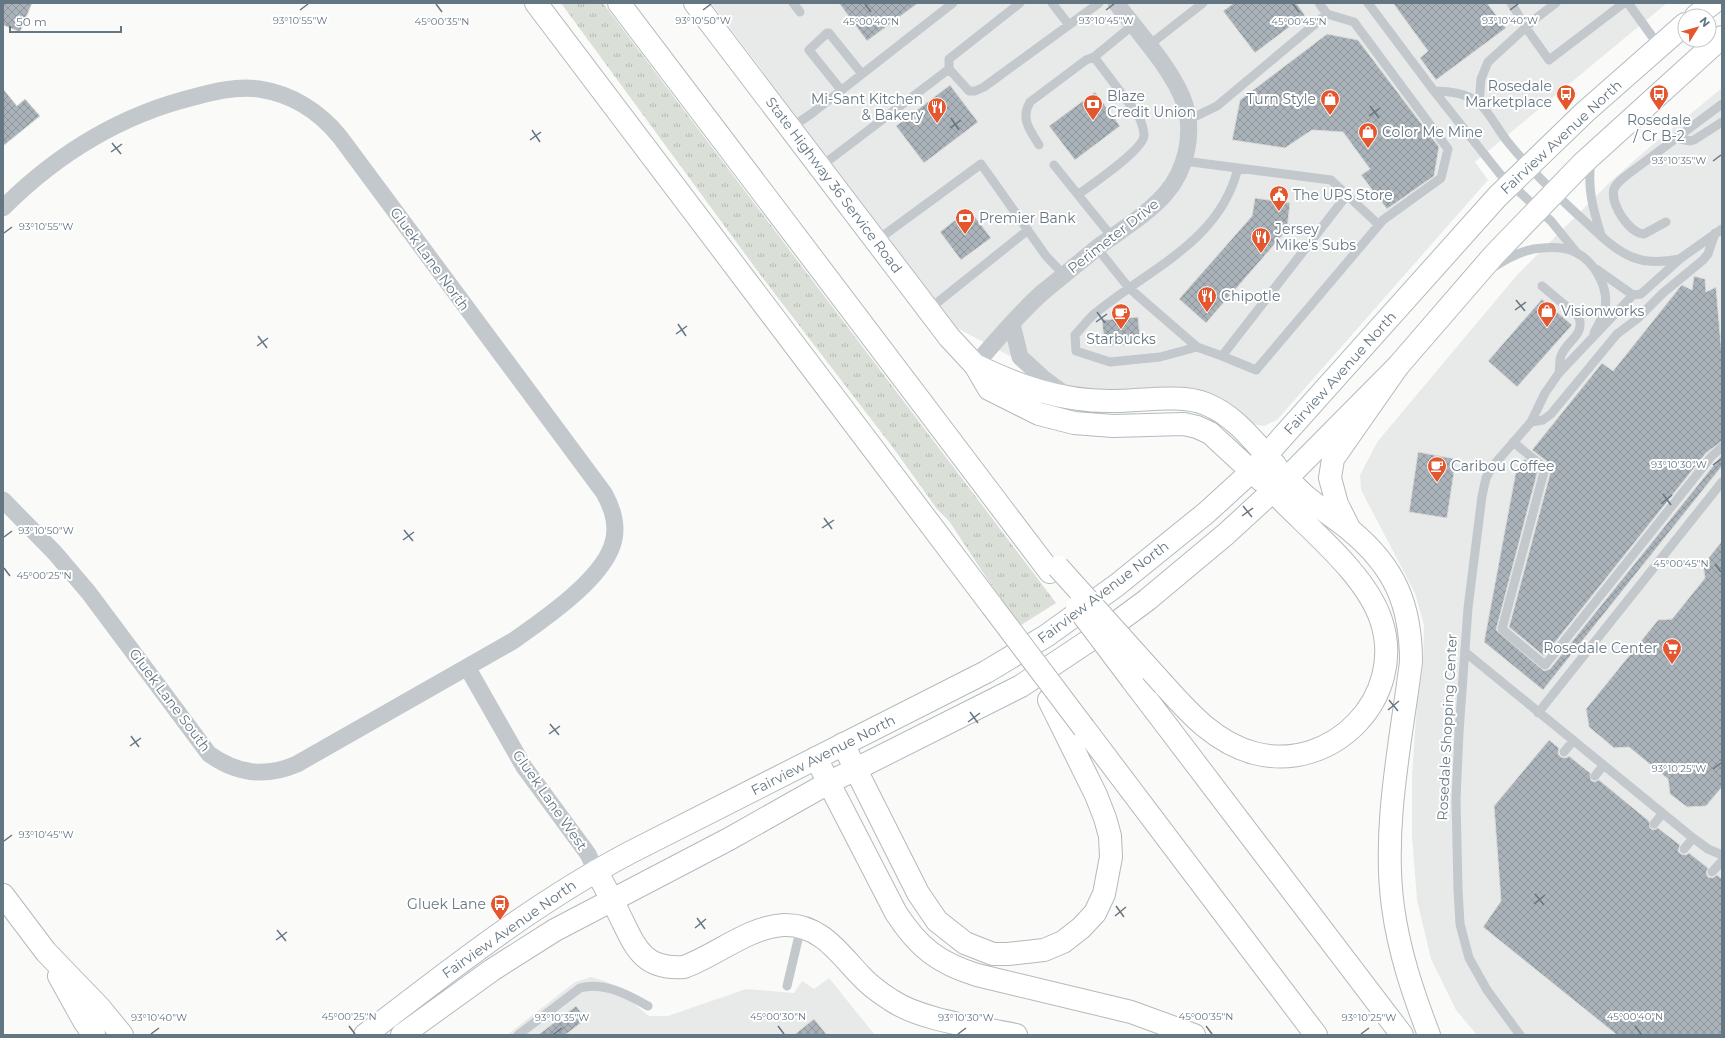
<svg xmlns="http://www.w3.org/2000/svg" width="1725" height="1038" font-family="Montserrat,sans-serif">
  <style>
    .built { fill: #e8e9e9 }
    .grass { fill: url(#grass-tufts) }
    .building { fill: url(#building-cross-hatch); stroke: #dcdcda }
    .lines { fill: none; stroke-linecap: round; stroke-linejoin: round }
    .secondary-casing { stroke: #b3babf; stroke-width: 24 }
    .highway-casing { stroke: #b4b9bd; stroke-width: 24 }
    .lane { stroke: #c3c8cc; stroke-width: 9 }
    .street { stroke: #c3c8cc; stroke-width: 17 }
    .secondary { stroke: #fff; stroke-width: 22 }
    .highway { stroke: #fff; stroke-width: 22 }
    .highway-bridge-casing { stroke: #b4b9bd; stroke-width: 24; stroke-linecap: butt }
    .highway-bridge { stroke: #fff; stroke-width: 22 }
    .ticks { fill: none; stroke: #657683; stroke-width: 1.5 }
    .labels { text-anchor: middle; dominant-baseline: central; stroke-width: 4; stroke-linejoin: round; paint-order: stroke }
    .poi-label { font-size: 14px; fill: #657683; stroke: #fff; text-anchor: start }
    .street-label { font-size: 14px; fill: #657683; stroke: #fff }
    .ticks-label { font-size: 10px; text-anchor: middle; fill: #657683; stroke: #fff; stroke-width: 4; stroke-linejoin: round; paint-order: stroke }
  </style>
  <defs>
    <pattern id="grass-tufts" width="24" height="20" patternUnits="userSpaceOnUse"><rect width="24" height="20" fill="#dadfd7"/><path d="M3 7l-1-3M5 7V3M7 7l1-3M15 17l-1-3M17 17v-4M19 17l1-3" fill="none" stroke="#b4b9b4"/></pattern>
    <pattern id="building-cross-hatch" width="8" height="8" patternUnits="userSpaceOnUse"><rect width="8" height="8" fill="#aab3b9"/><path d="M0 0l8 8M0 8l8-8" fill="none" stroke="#8e969c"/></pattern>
  </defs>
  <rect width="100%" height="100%" fill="#fafaf8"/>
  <path class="built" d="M711,3H1667L1475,162L1488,180L1277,420L1264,426L1251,424L1159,391L1072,389L957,328Z
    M1722,88V1035H1477L1456,1010L1431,959L1417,900L1412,836V775L1417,703L1423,667L1424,625L1415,593L1361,490L1360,475L1378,441L1517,275L1610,182L1645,151Z
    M591,977L605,981L615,986L627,998L649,1016H668L746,989L794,993L802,981L814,989L829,978L875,1035H507L575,982Z"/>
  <path class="grass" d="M561,3H603L1056,603L1021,625L990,583L949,521L937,509L894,449L759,273Z"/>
  <path class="building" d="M3,3H32L20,32L3,25Z
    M839,3H918L867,41Z
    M1234,3H1296L1305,15L1255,53L1223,11Z
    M1393,3H1487L1506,28L1436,80L1420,58L1428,51Z
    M1327,34L1358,40L1439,147L1434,176L1387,209L1361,175L1370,169L1343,132L1312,130L1285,148L1232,140L1240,100Z
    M950,85L978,122L924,163L896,126Z
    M3,89L17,106L25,99L40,116L3,146Z
    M1095,92L1120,126L1075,160L1049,126Z
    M1255,198L1290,203L1287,230L1206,323L1179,299L1252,216Z
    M969,209L991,238L961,260L940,232Z
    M1694,276L1705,279L1706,292L1716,287L1722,356V441L1706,453L1544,656L1509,627L1551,470L1549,463L1532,450L1602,363L1613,371L1680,287L1682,285L1692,290Z
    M1542,299L1572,325L1517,387L1488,361Z
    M1138,317L1140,338L1126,339L1127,345L1108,346V341H1104L1102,320Z
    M1418,452L1456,459L1447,518L1409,512Z
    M1722,455V466L1543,690L1484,642L1516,471L1525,459L1538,470L1496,630L1544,671L1550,669Z
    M1722,541V787L1706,806L1687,807L1670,794L1668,779L1629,747L1614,748L1589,727L1586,709L1658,620L1672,619L1705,578L1703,565Z
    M1549,740L1559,748L1558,754L1561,757L1566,758L1569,756L1590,773L1591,780L1594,782L1599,780L1649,821L1650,828L1653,830L1658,828L1680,845L1678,851L1681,854L1686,855L1689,853L1708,868L1706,873L1708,877L1713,878L1717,875L1722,879V1035H1617L1483,927L1501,901L1494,806Z
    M576,1006L586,1019L565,1035H538Z
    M814,1019L827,1035H794Z"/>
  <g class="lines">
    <g class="secondary-casing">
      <path id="secondary" d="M695,3L949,337L975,365L989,389L1039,414L1074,423L1113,426L1184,424L1197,427L1210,433L1262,481
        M1696,16L1713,3
        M975,365C1019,386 1059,401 1109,401C1138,402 1180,393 1206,404C1236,416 1255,443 1276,466
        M596,871C604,885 612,899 619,914C635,946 642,970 684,967C717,955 748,927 784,925C820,924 839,953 860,975C869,985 880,993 891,1000C922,1021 980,1027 1016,1035
        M3,895L46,952L100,1008L122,1035
        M59,976L84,1021L94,1035
        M365,1035C451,969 534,903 631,852L986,672L1046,636L1117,585L1206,513L1252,471L1497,197L1585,112L1685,24
        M402,1035L492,970L555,930L729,839L830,782L1021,686L1120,620L1147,600L1226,534L1287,478L1398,366L1494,255L1582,164L1722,37"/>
    </g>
    <g class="highway-casing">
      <path id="highway" d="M536,3L992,606
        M619,3L1050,572
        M1287,478C1294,485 1301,493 1309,499C1322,510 1337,519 1350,530C1395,567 1411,605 1411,662C1401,741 1382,828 1393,907C1399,952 1413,993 1429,1035
        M1349,528L1337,504L1330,478L1333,459L1398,366
        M1132,680L1402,1035
        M1164,685C1190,714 1216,743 1254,753C1332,774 1407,697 1381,620C1365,572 1307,528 1273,491
        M1084,728L1316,1035
        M843,744L918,893L937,921L965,943L993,954H1008L1044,950L1063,942L1081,928L1095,913L1104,894L1111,857L1110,836L1105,818L1096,795L1049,700
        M816,758L896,913C918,947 938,963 977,975L1131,1012L1194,1035"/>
    </g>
    <path class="lane" d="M793,3L800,12
      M1020,3L949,59V69L969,91H975L984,87L1099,3
      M1052,3L1069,25
      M1319,3L1327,14
      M1368,3L1434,91L1500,174L1551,221L1577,253
      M1511,3L1529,32L1549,60L1624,3
      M1628,3L1659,46
      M1148,46L1203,3
      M841,90L809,50L827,33H829L862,74
      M1434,91C1449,91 1465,93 1478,102C1488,110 1498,130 1507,141C1531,171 1559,198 1588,224C1601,236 1615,250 1632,257C1646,263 1665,262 1680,259
      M1479,103L1481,79L1488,62L1535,19L1556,3
      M1188,120L1217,106L1327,14L1354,22L1448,149L1441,178L1383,220L1256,370L1222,356
      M790,128L811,114L953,3
      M1676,138L1690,141L1694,140L1722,122
      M1039,145C1030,130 1020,119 1030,102L1086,60L1094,57L1133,25
      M1591,161C1587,188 1593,209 1601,235
      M1054,165L1112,237
      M820,167L949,69
      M1079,194C1092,184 1142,151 1144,136C1144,129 1141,121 1138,115L1094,57
      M1347,195L1379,225
      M1666,222L1644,234C1629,233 1610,204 1614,189C1616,183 1622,179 1627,175L1722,104
      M876,241L981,164L1046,256L1064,275
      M1097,248L1129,288L1197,347L1222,356L1347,195L1331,180L1184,161
      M1494,267C1509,257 1524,249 1542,248C1553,247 1565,247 1575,252C1594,261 1609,287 1605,308C1603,317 1598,325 1594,333
      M1596,269L1633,295
      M1542,286L1579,317C1585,336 1566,341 1561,356C1559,361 1560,368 1559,373
      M928,310L1028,230
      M1197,347L1160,357L1110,362L1076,351L1075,335C1083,327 1089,317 1098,311C1152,267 1220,241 1238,168
      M1531,422L1543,420L1551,414L1617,334L1637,319L1663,293L1703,260L1708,254L1715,233
      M1513,442L1545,468L1502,629L1545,665L1711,457L1722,447
      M1465,652L1693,838L1708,849L1722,855
      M1538,713L1722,482
      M1564,752L1573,741
      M1595,776L1603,766
      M1654,824L1662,814
      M1684,849L1693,838
      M1712,872L1722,861
      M787,986L801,927
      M518,1035L580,988C603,981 628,995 648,1006
      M1520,1035L1487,990L1469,958L1460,924L1458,890L1456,799L1459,732L1468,608L1482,496L1486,478L1492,467L1531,422L1545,393L1559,373L1633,295L1641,294L1681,258L1722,229"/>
    <path class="street" d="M3,208C56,155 121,115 194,97C215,91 237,86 259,89C292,94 320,112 340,137L604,493C613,509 619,527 612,546C600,581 543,620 513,641L297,764C265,778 237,774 209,754L89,593L55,553L3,500
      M1012,324L1020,357L1043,378L1066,395
      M975,365C997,340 1018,314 1043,292C1063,276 1082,260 1102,244C1123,229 1149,213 1166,193C1186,170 1194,134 1185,105C1175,72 1137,31 1116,3
      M467,667L524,767L588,854L596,871"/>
    <use href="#secondary" class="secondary"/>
    <use href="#highway" class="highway"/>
    <g class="highway-bridge-casing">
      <path id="highway-bridge" d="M1058,567L1164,685
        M992,606L1084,728
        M1077,607L1132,680"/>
    </g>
    <use href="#highway-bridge" class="highway-bridge"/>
  </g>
  <path class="ticks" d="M436,4L442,12M865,4L871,12M1293,4L1299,12M300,10L308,4M703,10L711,4M1106,10L1114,4M1510,10L1518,4M1370,106L1379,118M1369,116L1380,108M951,118L959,130M950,128L961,120M532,130L540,142M530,140L541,132M112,143L121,154M111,152L122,144M1713,161L1721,155M4,233L12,227M1516,300L1525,311M1515,310L1526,302M1097,312L1105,323M1096,322L1107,314M678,324L686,336M676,334L687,326M258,336L267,348M257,346L268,338M1713,465L1721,459M1663,494L1671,505M1661,504L1672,495M1243,506L1252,517M1242,516L1253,508M824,518L832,529M822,528L834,520M404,530L413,541M4,537L12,531M403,540L414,532M1715,564L1721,572M4,568L10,576M1389,700L1398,711M1388,710L1399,701M970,712L978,723M968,722L980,713M550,724L559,735M549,734L560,726M131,736L139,747M130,746L141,738M1713,769L1721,763M4,841L12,835M1535,894L1544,905M1534,904L1545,895M1116,906L1124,917M1115,916L1126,907M697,918L705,929M695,928L706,919M277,930L286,941M276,940L287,932M349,1026L355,1034M778,1026L784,1034M1206,1026L1212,1034M1635,1026L1641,1034M151,1034L159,1028M554,1034L562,1028M958,1034L966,1028M1361,1034L1369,1028"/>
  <defs>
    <g id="bus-pin" transform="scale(1)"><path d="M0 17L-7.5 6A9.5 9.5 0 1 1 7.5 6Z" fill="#e4572e" stroke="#fff"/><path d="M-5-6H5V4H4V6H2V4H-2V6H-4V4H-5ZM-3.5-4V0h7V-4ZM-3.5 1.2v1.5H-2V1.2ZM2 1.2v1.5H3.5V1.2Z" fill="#fff"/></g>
    <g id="shop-pin" transform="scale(1)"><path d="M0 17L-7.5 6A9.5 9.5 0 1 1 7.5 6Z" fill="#e4572e" stroke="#fff"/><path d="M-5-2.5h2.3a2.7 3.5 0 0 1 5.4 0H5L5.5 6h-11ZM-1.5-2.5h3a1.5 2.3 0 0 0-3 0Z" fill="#fff"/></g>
    <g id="bank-pin" transform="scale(1)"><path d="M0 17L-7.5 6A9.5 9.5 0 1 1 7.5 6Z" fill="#e4572e" stroke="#fff"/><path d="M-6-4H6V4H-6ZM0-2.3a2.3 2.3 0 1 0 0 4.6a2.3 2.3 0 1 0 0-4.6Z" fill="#fff"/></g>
    <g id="restaurant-pin" transform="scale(1)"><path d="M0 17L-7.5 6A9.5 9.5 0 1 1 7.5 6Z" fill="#e4572e" stroke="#fff"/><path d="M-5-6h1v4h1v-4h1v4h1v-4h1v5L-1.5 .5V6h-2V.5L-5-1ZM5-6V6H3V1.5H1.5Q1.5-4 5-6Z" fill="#fff"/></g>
    <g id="civic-pin" transform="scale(1)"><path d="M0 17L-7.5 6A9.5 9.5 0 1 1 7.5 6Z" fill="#e4572e" stroke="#fff"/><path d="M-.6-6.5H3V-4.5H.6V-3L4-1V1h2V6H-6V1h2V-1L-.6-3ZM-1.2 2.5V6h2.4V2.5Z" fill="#fff"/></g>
    <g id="cafe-pin" transform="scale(1)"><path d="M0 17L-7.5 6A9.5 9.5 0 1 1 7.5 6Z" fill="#e4572e" stroke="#fff"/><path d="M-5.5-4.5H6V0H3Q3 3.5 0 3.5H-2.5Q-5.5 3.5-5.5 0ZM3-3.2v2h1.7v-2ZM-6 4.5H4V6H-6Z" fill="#fff"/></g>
    <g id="supermarket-pin" transform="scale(1)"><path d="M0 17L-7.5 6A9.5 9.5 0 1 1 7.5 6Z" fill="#e4572e" stroke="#fff"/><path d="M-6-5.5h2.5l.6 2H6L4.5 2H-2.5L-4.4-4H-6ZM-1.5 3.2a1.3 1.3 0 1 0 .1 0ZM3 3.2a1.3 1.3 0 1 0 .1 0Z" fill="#fff"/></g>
  </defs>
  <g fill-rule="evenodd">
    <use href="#bus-pin" x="1566" y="94"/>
    <use href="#bus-pin" x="1659" y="94"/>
    <use href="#shop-pin" x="1330" y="99"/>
    <use href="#bank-pin" x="1093" y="104"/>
    <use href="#restaurant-pin" x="937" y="107"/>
    <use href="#shop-pin" x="1368" y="132"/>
    <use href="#civic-pin" x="1279" y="195"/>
    <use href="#bank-pin" x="965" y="218"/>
    <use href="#restaurant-pin" x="1261" y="237"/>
    <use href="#restaurant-pin" x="1207" y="296"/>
    <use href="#shop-pin" x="1547" y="311"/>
    <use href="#cafe-pin" x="1121" y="313"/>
    <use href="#cafe-pin" x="1437" y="466"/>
    <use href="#supermarket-pin" x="1672" y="648"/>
    <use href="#bus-pin" x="500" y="904"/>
  </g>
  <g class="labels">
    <g class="poi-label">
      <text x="1552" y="86" text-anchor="end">Rosedale<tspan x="1552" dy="16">Marketplace</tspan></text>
      <text x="1107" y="96">Blaze<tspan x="1107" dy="16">Credit Union</tspan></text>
      <text x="923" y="99" text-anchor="end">Mi-Sant Kitchen<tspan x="923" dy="16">&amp; Bakery</tspan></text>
      <text x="1316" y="99" text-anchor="end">Turn Style</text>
      <text x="1659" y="120" text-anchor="middle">Rosedale<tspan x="1659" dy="16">/ Cr B-2</tspan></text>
      <text x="1382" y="132">Color Me Mine</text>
      <text x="1293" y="195">The UPS Store</text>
      <text x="979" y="218">Premier Bank</text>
      <text x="1275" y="229">Jersey<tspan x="1275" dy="16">Mike's Subs</tspan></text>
      <text x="1221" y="296">Chipotle</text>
      <text x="1561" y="311">Visionworks</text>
      <text x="1121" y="339" text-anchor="middle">Starbucks</text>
      <text x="1451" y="466">Caribou Coffee</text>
      <text x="1658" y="648" text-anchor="end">Rosedale Center</text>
      <text x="486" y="904" text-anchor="end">Gluek Lane</text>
    </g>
    <g class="street-label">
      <text transform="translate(1561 137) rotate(-43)">Fairview Avenue North</text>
      <text transform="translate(834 185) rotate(53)">State Highway 36 Service Road</text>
      <text transform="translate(1113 236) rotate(-38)">Perimeter Drive</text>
      <text transform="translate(430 259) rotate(54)">Gluek Lane North</text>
      <text transform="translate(1340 373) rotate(-48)">Fairview Avenue North</text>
      <text transform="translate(1103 592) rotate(-37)">Fairview Avenue North</text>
      <text transform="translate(170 700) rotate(53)">Gluek Lane South</text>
      <text transform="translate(1447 727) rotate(-87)">Rosedale Shopping Center</text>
      <text transform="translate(823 755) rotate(-27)">Fairview Avenue North</text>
      <text transform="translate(550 800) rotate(55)">Gluek Lane West</text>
      <text transform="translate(509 929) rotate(-35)">Fairview Avenue North</text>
    </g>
  </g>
  <g class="ticks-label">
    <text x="300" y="24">93°10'55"W</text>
    <text x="703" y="24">93°10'50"W</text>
    <text x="1510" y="24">93°10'40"W</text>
    <text x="1106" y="24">93°10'45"W</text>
    <text x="442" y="25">45°00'35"N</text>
    <text x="871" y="25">45°00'40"N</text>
    <text x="1299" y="25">45°00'45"N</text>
    <text x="1679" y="164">93°10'35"W</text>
    <text x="46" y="230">93°10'55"W</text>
    <text x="1679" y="468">93°10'30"W</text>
    <text x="46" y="534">93°10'50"W</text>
    <text x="1681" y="567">45°00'45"N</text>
    <text x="44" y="579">45°00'25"N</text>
    <text x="1679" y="772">93°10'25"W</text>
    <text x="46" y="838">93°10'45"W</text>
    <text x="349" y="1020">45°00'25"N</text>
    <text x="778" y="1020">45°00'30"N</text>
    <text x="1206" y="1020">45°00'35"N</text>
    <text x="1635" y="1020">45°00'40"N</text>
    <text x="159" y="1021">93°10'40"W</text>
    <text x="562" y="1021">93°10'35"W</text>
    <text x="966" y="1021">93°10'30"W</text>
    <text x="1369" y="1021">93°10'25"W</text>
  </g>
  <rect width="1725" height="1038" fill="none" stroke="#657683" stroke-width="8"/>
  <g transform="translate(1697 28) rotate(53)"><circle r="19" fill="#ffffff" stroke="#c1c8cd"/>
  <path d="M0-3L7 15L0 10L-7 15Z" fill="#e4572e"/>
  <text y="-6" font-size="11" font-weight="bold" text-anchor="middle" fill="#657683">N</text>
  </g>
  <path d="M10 26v6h111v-6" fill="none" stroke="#657683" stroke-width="2"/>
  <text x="16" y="26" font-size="12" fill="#657683" stroke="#ffffff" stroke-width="3" paint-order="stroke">50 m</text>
</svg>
